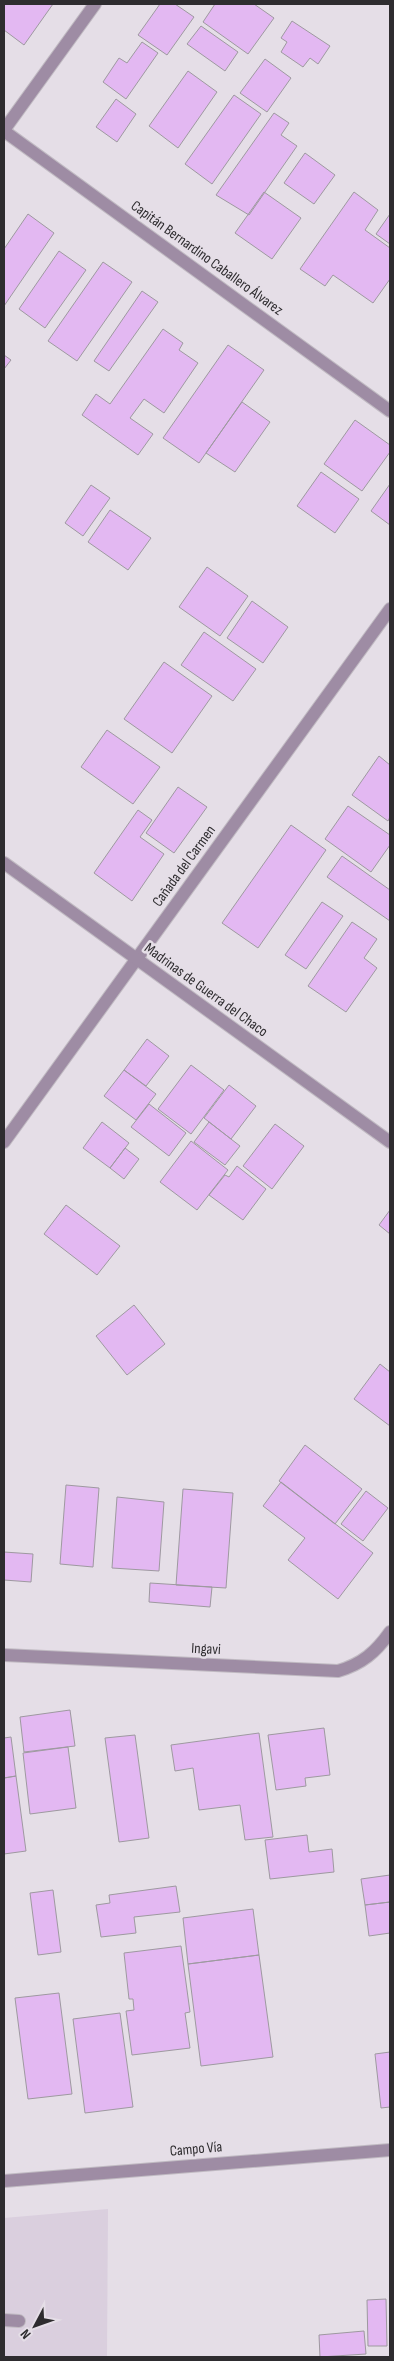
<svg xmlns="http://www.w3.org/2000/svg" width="394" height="2361" font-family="'Sofia Sans Condensed',sans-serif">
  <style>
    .built { fill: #dacfde }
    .building { fill: #e3b8f2; stroke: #9e99a0 }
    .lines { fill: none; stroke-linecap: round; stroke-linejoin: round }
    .service-casing { stroke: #c0bac2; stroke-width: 14 }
    .minor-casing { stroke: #c0bac2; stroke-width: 14 }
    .tertiary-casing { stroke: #c0bac2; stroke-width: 14 }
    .service { stroke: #9e8ca4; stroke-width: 12 }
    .minor { stroke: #9e8ca4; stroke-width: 12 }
    .tertiary { stroke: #9e8ca4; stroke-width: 12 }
    .labels { text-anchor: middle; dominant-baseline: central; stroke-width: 5; stroke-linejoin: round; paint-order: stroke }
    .street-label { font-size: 15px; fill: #2e2c2f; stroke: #e5dee7 }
  </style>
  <rect width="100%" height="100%" fill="#e5dee7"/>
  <path class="built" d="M108,2209L107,2357H4V2218Z"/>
  <path class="building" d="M4,4H53L24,45L4,30Z
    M160,4H175L194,17L167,55L138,35Z
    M215,4H254L274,18L248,54L203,22Z
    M292,21L330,46L318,64L310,58L303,67L281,52L287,42L281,38Z
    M201,26L238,52L225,71L187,44Z
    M142,42L158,53L126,99L103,82L119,58L127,63Z
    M265,59L291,78L267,112L240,93Z
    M188,71L217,92L178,148L149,126Z
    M234,95L261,114L212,184L185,164Z
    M116,99L136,114L117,142L96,127Z
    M274,113L289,123L281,135L297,146L249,215L216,195Z
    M305,153L335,175L314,204L284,183Z
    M264,192L301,218L272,259L235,233Z
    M354,192L378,210L365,230L390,248V279L373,303L333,275L325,286L300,269Z
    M28,214L54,233L4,306V249Z
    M390,214V244L376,234Z
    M59,251L86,270L45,328L19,309Z
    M103,262L132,282L77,361L48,341Z
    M142,291L158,302L109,371L94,361Z
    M163,329L183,343L179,350L198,363L164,413L144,399L130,418L153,434L138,455L82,415L96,394L110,404Z
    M228,345L264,370L199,463L163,438Z
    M4,355L11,360L4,369Z
    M242,402L270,422L235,472L206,453Z
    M355,420L390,445V452L362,491L324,464Z
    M321,472L359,499L335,533L297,506Z
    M390,484V525L371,511Z
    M91,485L110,498L83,536L65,523Z
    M110,510L151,538L128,570L88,542Z
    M207,567L248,596L220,636L179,607Z
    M252,601L288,627L263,663L227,638Z
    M204,632L256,669L233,701L181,665Z
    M164,662L212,696L172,753L124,719Z
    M107,730L160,767L133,804L81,767Z
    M379,756L390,765V817L388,821L352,795Z
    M178,787L207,807L174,853L146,833Z
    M348,806L390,835V845L371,872L325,839Z
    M138,810L152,820L140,837L164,854L132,901L94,873Z
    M291,825L326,850L258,948L222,923Z
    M342,856L390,890V921L327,877Z
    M322,902L343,916L306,969L285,955Z
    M352,922L377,939L364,958L377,968L346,1012L308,986Z
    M147,1039L169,1056L146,1086L124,1070Z
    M191,1065L224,1090L191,1134L158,1109Z
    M124,1070L156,1094L136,1120L104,1096Z
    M229,1085L256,1106L231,1139L204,1118Z
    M149,1104L186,1133L169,1156L131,1127Z
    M102,1122L129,1143L110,1168L83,1148Z
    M209,1122L240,1146L225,1165L194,1142Z
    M275,1124L304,1146L272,1189L243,1166Z
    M191,1141L228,1170L197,1210L160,1182Z
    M125,1148L139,1159L124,1179L110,1168Z
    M237,1166L266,1189L243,1220L209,1195L225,1175L229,1177Z
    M66,1205L120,1246L97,1275L44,1234Z
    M390,1210V1234L379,1225Z
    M134,1305L165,1344L127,1375L96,1336Z
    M380,1364L390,1372V1426L354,1399Z
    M305,1445L362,1489L335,1524L279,1481Z
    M281,1482L373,1553L338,1599L288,1560L305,1538L263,1506Z
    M66,1485L99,1488L93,1567L60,1564Z
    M183,1489L233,1493L226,1588L176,1585Z
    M366,1491L388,1508L363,1541L341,1524Z
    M117,1497L164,1502L159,1571L112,1568Z
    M4,1552L33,1554L31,1582L4,1580Z
    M150,1583L212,1587L210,1607L149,1602Z
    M70,1710L75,1746L24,1752L20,1717Z
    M324,1728L330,1775L305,1778L306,1786L276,1790L268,1735Z
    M259,1733L273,1837L245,1840L240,1805L199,1810L193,1768L175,1771L171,1745Z
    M135,1735L149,1838L119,1842L105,1738Z
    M11,1737L16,1776L4,1778V1738Z
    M68,1747L76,1808L30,1814L23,1753Z
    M16,1776L26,1851L4,1854V1778Z
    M307,1835L309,1852L332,1849L334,1872L270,1879L265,1840Z
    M390,1875V1902L365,1905L361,1879Z
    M176,1886L180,1912L134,1917L136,1933L101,1937L96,1905L110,1903L109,1895Z
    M53,1890L61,1952L38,1955L30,1893Z
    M390,1902V1933L369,1936L365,1905Z
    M253,1909L259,1955L188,1964L183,1918Z
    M181,1946L190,2012L185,2013L190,2048L132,2055L126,2011L134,2010L133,1999H129L124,1953Z
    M259,1955L273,2057L201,2066L188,1964Z
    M59,1993L72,2094L28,2099L15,1998Z
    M120,2013L133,2107L85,2113L73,2019Z
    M390,2052V2107L381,2108L375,2054Z
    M386,2299L387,2346H368L367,2300Z
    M364,2331L366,2354L320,2357L319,2335Z"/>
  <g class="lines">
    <g class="service-casing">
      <path id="service" d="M4,2320L19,2321"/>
    </g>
    <g class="minor-casing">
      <path id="minor" d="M4,131L390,411
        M4,1142L390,609
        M4,1655L338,1671C362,1664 376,1652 390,1632"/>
    </g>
    <g class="tertiary-casing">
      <path id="tertiary" d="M4,130L95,4
        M4,863L390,1142
        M4,2181L390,2150"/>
    </g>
    <use href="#service" class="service"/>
    <use href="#minor" class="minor"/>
    <use href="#tertiary" class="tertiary"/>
  </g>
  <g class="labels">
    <g class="street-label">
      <text transform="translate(207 258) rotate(36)">Capitán Bernardino Caballero Álvarez</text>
      <text transform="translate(184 866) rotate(-54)">Cañada del Carmen</text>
      <text transform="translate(206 990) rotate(36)">Madrinas de Guerra del Chaco</text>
      <text transform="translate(206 1649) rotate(3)">Ingavi</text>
      <text transform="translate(196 2149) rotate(-5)">Campo Vía</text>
    </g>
  </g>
  <rect width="394" height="2361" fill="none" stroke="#2e2c2f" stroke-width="10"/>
  <g transform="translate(35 2326) rotate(229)" stroke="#e5dee7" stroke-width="4" paint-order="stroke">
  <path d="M0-4L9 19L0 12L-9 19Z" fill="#2e2c2f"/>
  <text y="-8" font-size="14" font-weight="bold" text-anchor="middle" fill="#2e2c2f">N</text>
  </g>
</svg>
